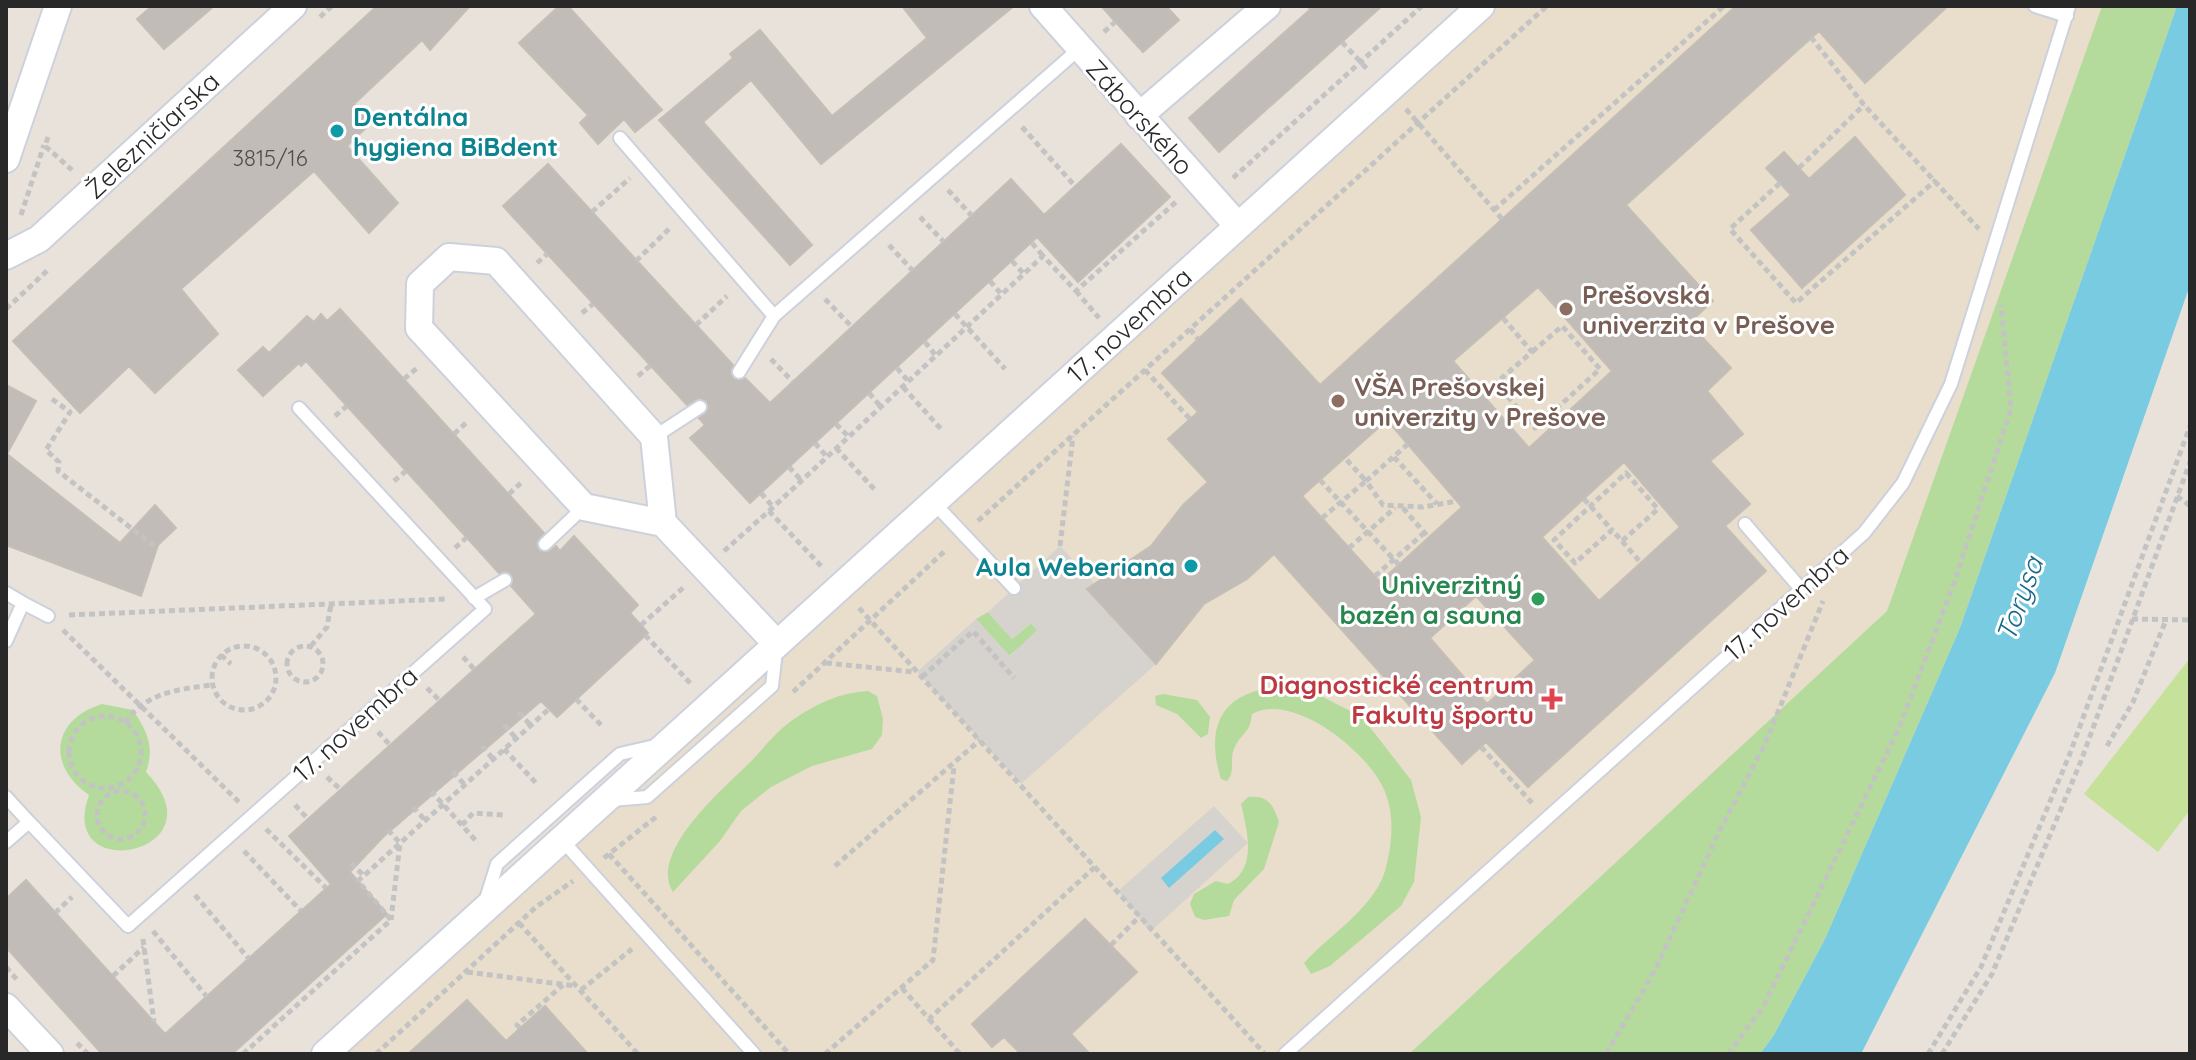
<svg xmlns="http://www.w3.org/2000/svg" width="2196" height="1060" font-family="Quicksand,sans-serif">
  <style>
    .education { fill: #e9decc }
    .green { fill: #b5db9c }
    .pitch { fill: #c6e199 }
    .plaza { fill: #d6d2cd }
    .water { fill: #78cbe1 }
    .building { fill: #c1bcb8; stroke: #c4beb5; stroke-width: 2; fill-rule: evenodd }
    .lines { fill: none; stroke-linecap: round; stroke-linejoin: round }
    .service-casing { stroke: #cdd1dc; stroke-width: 16 }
    .minor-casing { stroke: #cdd1dc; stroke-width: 30 }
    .path { stroke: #c3c3c3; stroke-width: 5; stroke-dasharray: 6 4; stroke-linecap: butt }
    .service { stroke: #fff; stroke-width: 12 }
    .minor { stroke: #fff; stroke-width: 26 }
    .culture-dot { fill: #0f9aa8; stroke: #fff; stroke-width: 3 }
    .education-dot { fill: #8d6e63; stroke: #fff; stroke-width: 3 }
    .leisure-dot { fill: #2e9e5b; stroke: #fff; stroke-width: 3 }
    .health-dot { fill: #e0444e; stroke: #fff; stroke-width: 3 }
    .labels { text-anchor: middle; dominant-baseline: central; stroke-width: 6; stroke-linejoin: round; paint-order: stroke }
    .number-label { font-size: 22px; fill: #4e4d4c }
    .culture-label { font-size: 26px; font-weight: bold; fill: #0d838f; stroke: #fff; text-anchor: start }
    .street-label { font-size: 26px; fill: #282828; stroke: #fff }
    .education-label { font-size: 26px; font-weight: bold; fill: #785e54; stroke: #fff; text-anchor: start }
    .leisure-label { font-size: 26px; font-weight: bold; fill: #27864d; stroke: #fff; text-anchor: end }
    .health-label { font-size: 26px; font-weight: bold; fill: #be3a42; stroke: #fff; text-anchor: end }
    .water-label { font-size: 28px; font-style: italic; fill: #1a698a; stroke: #fff }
  </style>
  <rect width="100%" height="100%" fill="#e9e2db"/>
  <path class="education" d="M1471,6H2102L1887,611L1409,1054H319Z"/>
  <path class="green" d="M2102,6H2177L1960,628L1825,939L1774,1035L1760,1054H1409L1887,611Z
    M988,612L1012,639L1031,623L1038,631L1009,656L976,619Z
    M1282,687L1323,697L1362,717L1411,780L1421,817L1414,882L1401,906L1330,966L1311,974L1304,963C1329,935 1374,908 1385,871C1392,846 1395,816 1385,792C1370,753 1293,691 1252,714C1250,735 1241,732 1234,749C1229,760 1236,771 1227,781L1221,779C1204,725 1223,690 1282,687Z
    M868,691L877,696L883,719L882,735L872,749L812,766L771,787L741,811L720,841L673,892C649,855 717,794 741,771C759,755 773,733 794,719C816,704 841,692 868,691Z
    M1163,694L1197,700L1210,717L1208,734L1201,738L1177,714L1156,705L1155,696Z
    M102,704L133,710C147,731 155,747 146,772C225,854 55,887 89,795C47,766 51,720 102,704Z
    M1248,797C1268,795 1273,804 1279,822L1264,869L1234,900L1229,916L1204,920L1195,917L1190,904L1194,894L1216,881L1228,884C1258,869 1247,830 1241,804Z"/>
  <path class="pitch" d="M2190,658V810L2158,852L2084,794Z"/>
  <path class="plaza" d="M1060,546L1095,584L1088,589L1156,664L1021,784L917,672L976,619L1010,656L1037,630L1030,623L1012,639L988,612Z
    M1214,806L1248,843L1150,932L1118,891Z"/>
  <path class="water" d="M2177,6H2190V285L2055,673L1861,1054H1760L1774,1035L1825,939L1960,628Z
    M1215,830L1224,839L1169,888L1161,878Z"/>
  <path class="building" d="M152,6H214L164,49L137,19Z
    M377,6H470L430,50L422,40L354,104L371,123L347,146L398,203L369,233L314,171L181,289L218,334L155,393L129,366L80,413L13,341Z
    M559,6H568L662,110L635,132L624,119L598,144L580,123L588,115L519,43Z
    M902,6H1014L821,164L751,80L703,122L812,245L790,265L659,120L720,69L733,58L730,54L760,30L832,116L927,38Z
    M1101,6H1166L1179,20L1143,52Z
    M1314,6H1382L1219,152L1189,118Z
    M1736,6H1948L1865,83L1819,31L1626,205L1713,301L1689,323L1731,368L1707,391L1743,434L1710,461L1750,504L1725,526L1766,571L1528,787L1486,742L1462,764L1274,554L1247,579L1204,604L1156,664L1087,589L1151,546L1183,505L1208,482L1168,439L1198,412L1162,373L1241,299L1320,385ZM1538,287L1612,371L1529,448L1453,361ZM1387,420L1462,507L1380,582L1302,496ZM1624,462L1680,527L1599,601L1542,537ZM1476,596L1535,660L1487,704L1430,638Z
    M1855,137L1905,195L1802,288L1751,230L1791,195L1766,168L1784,152L1809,179Z
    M1121,144L1170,197L1078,282L1037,237L750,503L690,438L705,425L699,418L708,410L707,401L699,398L687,405L503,206L548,164L733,365L730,372L734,379L745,378L770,403L1011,179L1044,215Z
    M340,309L544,533L536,542L539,551L548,552L556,546L560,551L574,536L638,605L630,613L648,633L557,717L541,701L383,837L350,872L387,914L232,1054H102L6,947V899L26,880L165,1034L331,884L289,836L536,614L511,586L512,575L506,571L499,573L306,361L301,366L299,363L263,396L238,370L263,347L269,353L307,316L314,322L321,314L327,321Z
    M6,385L36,401L7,454L120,543L155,505L176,528L158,545L141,596L6,545Z
    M1085,919L1137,972L1071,1034L1090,1054H1021L1004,1037L992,1047L972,1024Z
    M467,1000L506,1041L545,1006L588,1054H408Z"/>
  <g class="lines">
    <g class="service-casing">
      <path id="service" d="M2035,6L2067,16
        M620,138L774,316L1079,49
        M739,372L774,316
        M654,437L700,407
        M934,503L1014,588
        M1745,524L1801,589
        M545,544L584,507
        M6,593L23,603L6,641
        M474,598L505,580
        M23,603L48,616
        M6,797L29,822
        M612,800L647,797L772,686L776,651
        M562,840L754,1054
        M6,842L29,822L128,926L485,609L299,408
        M486,899L497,864L620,754L659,745
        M1285,1054L1864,533L1903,483L1951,384L2069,6"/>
    </g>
    <g class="minor-casing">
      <path id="minor" d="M1043,6L1238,226
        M1139,116L1267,6
        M6,159L58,6
        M6,256L39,239L293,6
        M663,523L654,437L496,261L449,257L420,284L419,328L584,507L663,523L777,644
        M6,1007L50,1054
        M325,1054L1481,6"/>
    </g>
    <path class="path" d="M1309,6L1311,8
      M320,17L332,6
      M1104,32L1115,22
      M1811,37L1864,105L1979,229
      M1342,42L1368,70
      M1406,109L1502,219
      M1022,127L1075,186
      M48,137L45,146L72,170
      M1799,168L1864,105
      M1233,178L1422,6
      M1780,183L1730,229L1796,303L1936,180
      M948,190L972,216
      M1494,210L1724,6
      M592,212L630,178
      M21,215L44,145
      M920,217L944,242
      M1032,243L1043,256
      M889,245L913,271
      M636,261L670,228
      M1012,261L1024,274
      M537,263L547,254
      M990,281L1002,295
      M1076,291L1099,318
      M825,299L852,327
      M6,309L49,269
      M582,313L593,304
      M955,314L1005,369
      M1503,318L1532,352L1496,383L1535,428L1600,369L1562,326L1532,352
      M696,325L727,296
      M1190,329L1198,339
      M925,342L936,356
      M771,359L793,382
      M897,368L908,381
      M1145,370L1190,419
      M638,376L650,366
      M404,379L417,368
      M903,387L941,429
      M869,393L881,407
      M52,399L70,412L46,450L59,462L58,471L154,546
      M335,416L347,406
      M836,424L849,437
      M454,434L467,422
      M815,443L827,457
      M1408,444L1366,481L1383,505L1423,507L1457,501
      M836,448L876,491
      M1394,457L1437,504
      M789,467L802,481
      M1626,473L1658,509L1622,541L1612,530L1575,563L1554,540Z
      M1320,480L1399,565
      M394,481L406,471
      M761,493L773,507
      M509,494L522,482
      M2177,496L2190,506
      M1584,499L1612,530
      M1403,508L1429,538
      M769,511L1043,256L1076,291L1177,201
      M1322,518L1366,481L1345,458
      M978,521L1547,6
      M1622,541L1641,563
      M1060,546L1073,436
      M455,548L466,538
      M1349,548L1395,508
      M724,551L769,511L823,568
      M1375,576L1424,533
      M859,608L1264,1053
      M69,615L447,599
      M2132,619L2190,620
      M641,625L684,587
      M63,630L239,802
      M645,635L691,684
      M287 664a18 18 0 1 1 36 0a18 18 0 1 1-36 0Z
      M311,646L327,627L331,604
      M212 678a32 32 0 1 1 64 0a32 32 0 1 1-64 0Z
      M221,655L231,664
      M463,657L475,670
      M826,663L915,672
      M922,677L973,631L1014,678
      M427,688L440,701
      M793,692L947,549
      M576,699L602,726
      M519,712L531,726
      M69 752a36 36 0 1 1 72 0a36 36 0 1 1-72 0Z
      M125,723C144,693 179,689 212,685
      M504,725L516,738
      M378,732L391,746
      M482,746L493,759
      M2107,746L2133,702L2166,620
      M1481,747L1532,803
      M504,749L537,784
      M453,772L465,785
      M327,777L341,790
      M431,791L478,843
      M97 815a24 24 0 1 1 48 0a24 24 0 1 1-48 0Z
      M295,805L308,819
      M413,807L425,820
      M462,825L473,813L503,815
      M266,829L326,888
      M388,830L400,843L391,920
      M244,851L301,911
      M609,854L789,1054
      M604,858L656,817
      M351,863L364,876
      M835,866L980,740
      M195,895L249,959
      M55,913L72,897
      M519,923L638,1054
      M153,931L207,997
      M143,939L154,1022
      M1111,945L1139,917
      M6,951L8,949
      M6,967L18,981
      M467,972L576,986
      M113,976L144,947
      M902,988L929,1019L1095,867
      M581,990L632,949
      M929,1019L960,1054
      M520,1028L517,1025L563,985
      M77,1043L88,1054
      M233,1053L234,1054
      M243,1054L391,920L358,881L549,709
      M376,1054L536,907L573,881
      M825,1054L933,960L954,766
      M1606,1054L1654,972L1719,832L1765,744L1823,601
      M1728,1054L1763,1007L1899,728L1954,583L2011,409L2001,305
      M1928,1054L1981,967L2069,756L2190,426
      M1942,1054L1992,974L2081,761L2190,462"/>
    <use href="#service" class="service"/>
    <use href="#minor" class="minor"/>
  </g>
  <g class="culture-dot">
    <circle cx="337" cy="131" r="8"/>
    <circle cx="1191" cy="566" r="8"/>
  </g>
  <g class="education-dot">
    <circle cx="1566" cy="309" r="8"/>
    <circle cx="1338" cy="401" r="8"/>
  </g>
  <circle class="leisure-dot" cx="1538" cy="599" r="8"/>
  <path class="health-dot" d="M1548 687h8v8h8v8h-8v8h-8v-8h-8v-8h8z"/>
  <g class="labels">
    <g class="number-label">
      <text x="270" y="158">3815/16</text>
    </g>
    <g class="culture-label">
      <text x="353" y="116">Dentálna<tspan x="353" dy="30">hygiena BiBdent</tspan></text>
      <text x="1175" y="566" text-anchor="end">Aula Weberiana</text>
    </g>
    <g class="street-label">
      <text transform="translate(1140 117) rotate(48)">Záborského</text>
      <text transform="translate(152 135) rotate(-43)">Železničiarska</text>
      <text transform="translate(1129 325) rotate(-42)">17. novembra</text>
      <text transform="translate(1786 603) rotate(-42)">17. novembra</text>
      <text transform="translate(355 724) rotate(-42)">17. novembra</text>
    </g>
    <g class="education-label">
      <text x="1582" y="294">Prešovská<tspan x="1582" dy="30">univerzita v Prešove</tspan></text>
      <text x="1354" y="386">VŠA Prešovskej<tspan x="1354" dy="30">univerzity v Prešove</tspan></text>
    </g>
    <g class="leisure-label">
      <text x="1522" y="584">Univerzitný<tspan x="1522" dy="30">bazén a sauna</tspan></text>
    </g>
    <g class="health-label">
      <text x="1534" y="684">Diagnostické centrum<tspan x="1534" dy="30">Fakulty športu</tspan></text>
    </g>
    <g class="water-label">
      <text transform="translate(2019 599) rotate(-70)">Torysa</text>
    </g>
  </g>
  <rect width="2196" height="1060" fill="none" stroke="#282828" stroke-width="16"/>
</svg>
